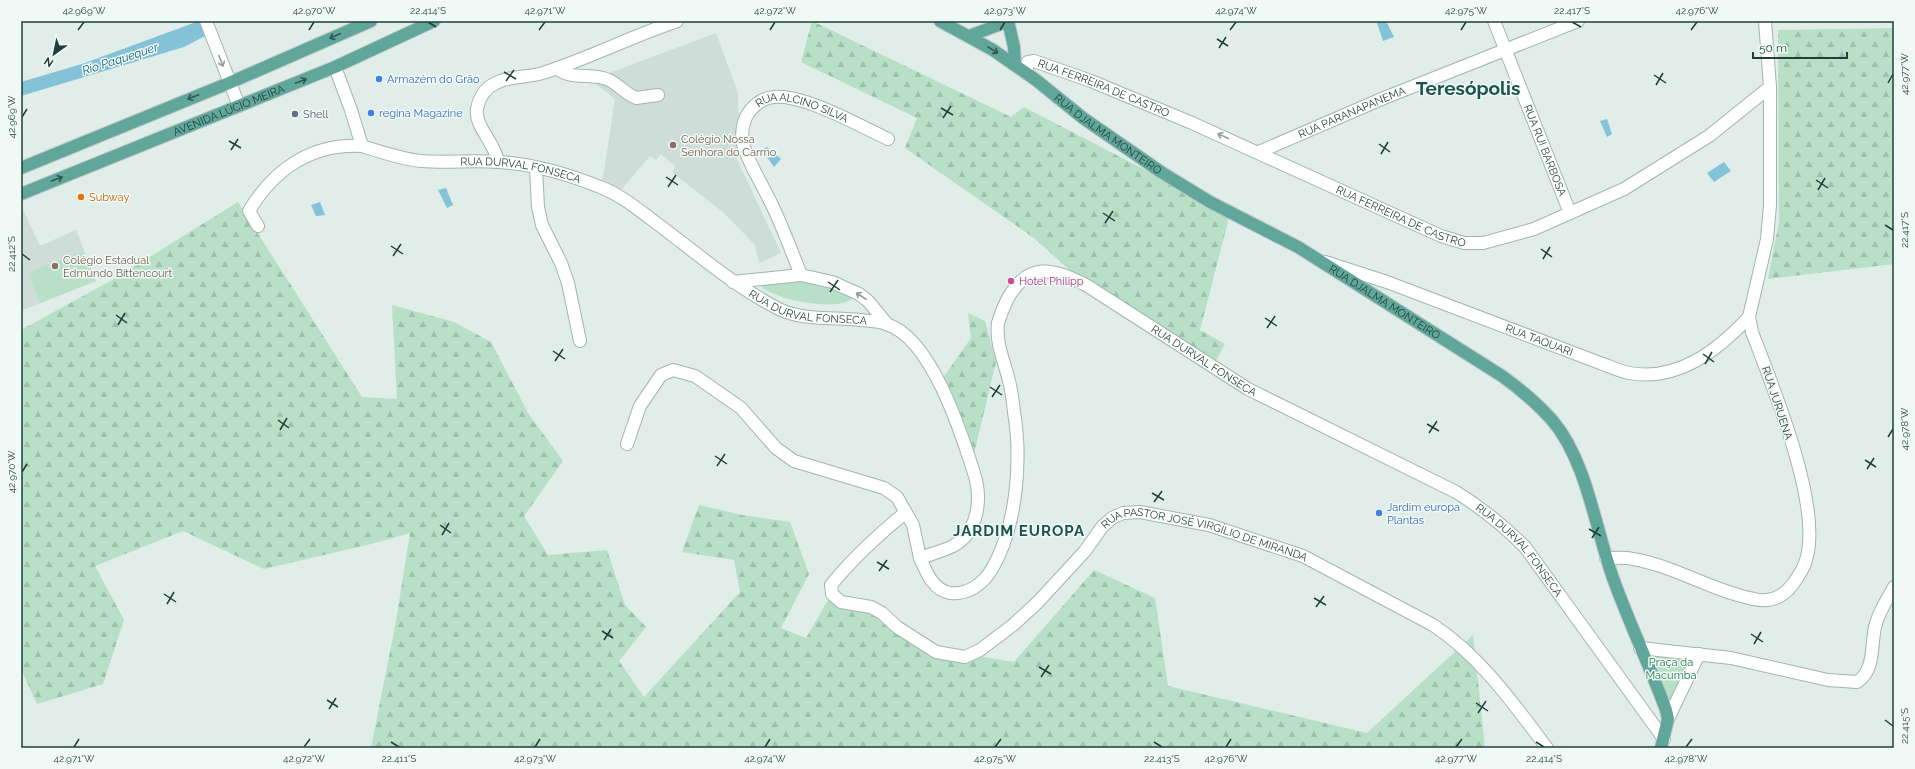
<svg xmlns="http://www.w3.org/2000/svg" width="1915" height="769" font-family="Raleway,sans-serif">
  <style>
    .built { fill: #ceddd8 }
    .forest { fill: url(#forest-firs) }
    .park { fill: #b7e0c6 }
    .water { fill: #83c2d7 }
    .lines { fill: none; stroke-linecap: round; stroke-linejoin: round }
    .minor-casing { stroke: #a2b5b0; stroke-width: 14 }
    .major-casing { stroke: #c0c9c8; stroke-width: 14 }
    .minor { stroke: #fff; stroke-width: 12 }
    .major { stroke: #61a69b; stroke-width: 12 }
    .oneway { stroke: #305952 }
    .oneway2 { stroke: #8f9f9c }
    .ticks { fill: none; stroke: #1f3f3a; stroke-width: 1.5 }
    .shop-dot { fill: #3f7fe0; stroke: #f1f9f6; stroke-width: 1.5 }
    .service-dot { fill: #5c6f8a; stroke: #f1f9f6; stroke-width: 1.5 }
    .education-dot { fill: #8d6e63; stroke: #f1f9f6; stroke-width: 1.5 }
    .food-dot { fill: #e8710a; stroke: #f1f9f6; stroke-width: 1.5 }
    .hotel-dot { fill: #d1479c; stroke: #f1f9f6; stroke-width: 1.5 }
    .labels { text-anchor: middle; dominant-baseline: central; stroke-width: 3; stroke-linejoin: round; paint-order: stroke }
    .shop-label { font-size: 11px; fill: #366cbe; stroke: #f1f9f6; text-anchor: start }
    .street-label { font-size: 11px; fill: #1f3f3a; stroke: #f1f9f6 }
    .service-label { font-size: 11px; fill: #4e5e75; stroke: #f1f9f6; text-anchor: start }
    .education-label { font-size: 11px; fill: #785e54; stroke: #f1f9f6; text-anchor: start }
    .food-label { font-size: 11px; fill: #c56008; stroke: #f1f9f6; text-anchor: start }
    .hotel-label { font-size: 11px; fill: #b23c85; stroke: #f1f9f6; text-anchor: start }
    .park-label { font-size: 11px; fill: #267a4e; stroke: #f1f9f6 }
    .water-label { font-size: 12px; font-style: italic; fill: #146380; stroke: #f1f9f6 }
    .district-label { font-size: 15px; font-weight: bold; letter-spacing: 1px; fill: #19534b; stroke: #f1f9f6 }
    .town-label { font-size: 19px; font-weight: bold; fill: #19534b; stroke: #f1f9f6 }
    .neatline { fill: none; stroke: #1f3f3a; stroke-width: 1.5 }
    .ticks-label { font-size: 10px; text-anchor: middle; fill: #1f3f3a }
  </style>
  <defs>
    <pattern id="forest-firs" width="22" height="20" patternUnits="userSpaceOnUse"><rect width="22" height="20" fill="#b7e0c6"/><path d="M5 1l3.5 6h-7zM16 11l3.5 6h-7z" fill="#9dc1ab"/></pattern>
  </defs>
  <rect width="100%" height="100%" fill="#e0ede8"/>
  <path class="built" d="M716,33L738,93L739,137L736,157L781,253L759,263L755,245L725,214L673,173L675,166L661,154L656,160L650,156L621,190L602,184L615,99L591,80Z
    M21,205L40,246L76,230L96,281L21,311Z"/>
  <path class="forest" d="M812,21L1011,117L1024,107L1230,214L1200,330L1225,344L1213,366L1083,282L1034,238L905,148L917,118L801,62Z
    M1894,28V264L1768,279L1779,222L1778,30Z
    M238,202L362,397L397,399L392,305L454,322L491,342L528,413L563,461L524,516L548,555L607,550L625,605L646,627L619,661L644,697L740,592L734,560L682,552L699,505L742,515L790,522L809,574L781,628L806,638L831,595L908,627L930,648L1014,662L1094,570L1155,598L1168,686L1367,733L1473,635L1485,748H371L396,621L410,533L371,544L264,569L183,531L95,566L124,620L103,684L37,704L21,669V330L114,279Z
    M968,313L985,321L996,362L974,454L943,378L971,338Z"/>
  <path class="park" d="M84,251L96,281L40,303L28,273Z
    M799,281L826,285L854,297C841,313 775,300 762,287L761,285Z
    M1656,654L1692,658L1672,699L1667,701L1653,659Z"/>
  <path class="water" d="M199,21L207,35L184,47L21,96V82L82,64Z
    M1381,21H1386L1394,37L1383,41L1377,23Z
    M1607,119L1612,134L1607,137L1600,121Z
    M767,147L781,159L774,167L762,150Z
    M1724,162L1731,171L1714,182L1707,173Z
    M446,188L453,205L447,208L438,190Z
    M320,202L325,215L316,216L311,205Z"/>
  <g class="lines">
    <g class="minor-casing">
      <g id="minor">
        <path d="M206,21L239,106"/>
        <path id="s1" d="M1494,21L1570,213"/>
        <path id="s2" d="M335,67L351,110L362,146C381,152 401,159 421,161C447,163 473,160 499,162C533,164 568,174 600,187C619,194 635,207 651,219C693,250 732,285 779,309C803,321 835,317 860,320C869,321 878,321 886,324C931,337 961,432 974,473C982,498 979,532 953,546C943,551 931,554 920,558L913,525L897,497L884,488L794,461L776,448L741,408L695,376L673,370L661,375L640,406L627,444"/>
        <path d="M557,68C571,81 593,72 609,80C619,85 626,94 636,98L658,95"/>
        <path id="s3" d="M1026,73L1028,62L1034,61L1091,81L1192,123L1441,236L1464,243H1483L1534,229L1624,189L1709,136L1770,87"/>
        <path id="s4" d="M1259,152L1384,98L1578,21"/>
        <path d="M498,162C496,144 474,126 477,109C479,98 485,88 496,83C511,75 530,78 546,72C591,57 633,36 677,21"/>
        <path d="M536,168L538,207L542,225L561,263L568,283L580,341"/>
        <path d="M258,226L249,211C274,169 312,143 362,146"/>
        <path id="s5" d="M1325,262L1387,282L1600,363C1609,366 1619,371 1629,373C1678,382 1718,350 1749,317"/>
        <path id="s6" d="M801,275C792,252 783,228 772,205C763,185 749,165 743,144C741,132 742,122 749,112C755,104 764,98 774,97C804,94 860,126 888,139"/>
        <path d="M733,282L801,275L832,282L859,294L868,301L887,324"/>
        <path id="s7" d="M905,513C878,535 853,558 831,585L832,594L841,602L871,607L882,613L897,627L936,652L965,657L980,650L1013,625L1038,602L1085,551L1102,527L1112,518L1123,513L1140,512L1209,525L1303,556L1433,625C1480,656 1513,703 1547,748"/>
        <path id="s8" d="M920,558C926,572 933,590 950,593C968,595 983,584 992,569C1017,526 1022,460 1014,412C1013,403 1012,394 1010,385C1006,366 995,343 998,323C1000,316 1004,306 1007,300C1028,261 1052,268 1086,285L1248,389L1456,492C1482,508 1503,525 1525,547L1664,739"/>
        <path d="M1606,558C1615,558 1624,557 1633,559C1675,566 1712,591 1754,599C1770,603 1783,597 1793,584C1798,577 1804,568 1806,560C1823,506 1772,385 1752,332L1749,317L1767,239L1770,205V87L1765,21"/>
        <path d="M1640,648L1731,658L1828,680L1857,682C1875,671 1871,645 1875,627C1878,613 1887,600 1894,587"/>
        <path d="M1668,719L1699,654"/>
      </g>
    </g>
    <g class="major-casing">
      <g id="major">
        <path id="s9" d="M940,21L993,50L1036,80L1083,118L1161,172L1210,202L1298,247L1502,376C1520,389 1537,403 1552,420C1587,461 1595,528 1613,578C1629,623 1650,666 1666,710L1668,719L1661,748"/>
        <path d="M1008,21L1014,47L1015,65"/>
        <path d="M969,36L1009,21"/>
        <path d="M21,168L229,83L371,21"/>
        <path id="s10" d="M21,194L335,67L434,21"/>
      </g>
    </g>
    <use href="#minor" class="minor"/>
    <use href="#major" class="major"/>
  </g>
  <defs><path id="oneway-shaft" d="M-6 0H5M1.5-3L5.5 0L1.5 3" fill="none" stroke-width="1.6" stroke-linecap="round" stroke-linejoin="round"/></defs>
  <g class="oneway">
    <use href="#oneway-shaft" transform="translate(335 36) rotate(156)"/>
    <use href="#oneway-shaft" transform="translate(993 50) rotate(32)"/>
    <use href="#oneway-shaft" transform="translate(301 81) rotate(-21)"/>
    <use href="#oneway-shaft" transform="translate(193 97) rotate(158)"/>
    <use href="#oneway-shaft" transform="translate(57 179) rotate(-20)"/>
  </g>
  <g class="oneway2">
    <use href="#oneway-shaft" transform="translate(221 61) rotate(69)"/>
    <use href="#oneway-shaft" transform="translate(1223 136) rotate(-156)"/>
    <use href="#oneway-shaft" transform="translate(861 296) rotate(-147)"/>
  </g>
  <path class="ticks" d="M428,22L436,27M1572,22L1581,27M78,30L84,22M309,30L314,22M539,30L545,22M770,30L775,22M1000,30L1005,22M1230,30L1236,22M1461,30L1466,22M1691,30L1697,22M1217,39L1228,46M1219,48L1226,37M504,72L516,79M1654,75L1666,83M506,81L514,70M1888,83L1893,74M1656,85L1663,73M941,108L953,115M22,117L27,109M943,118L951,106M229,141L241,148M1379,144L1390,152M231,150L238,139M1381,154L1388,142M666,177L678,185M1816,180L1828,188M668,187L676,175M1818,190L1825,178M1103,213L1115,221M1105,223L1113,211M1885,225L1893,230M391,246L403,254M1541,249L1552,257M22,254L30,260M393,256L401,244M1543,259L1550,247M828,282L840,290M830,292L838,280M116,315L127,323M1265,318L1277,326M118,325L125,313M1267,328L1275,316M553,351L565,359M1703,354L1714,362M555,361L563,349M1705,364L1712,352M990,387L1002,395M992,397L1000,385M278,420L289,428M1427,424L1439,431M280,430L287,418M1429,433L1437,421M1888,437L1893,429M715,456L727,464M1865,460L1876,467M717,466L725,454M1867,469L1874,458M22,472L27,464M1152,493L1164,500M1154,502L1162,491M440,525L451,533M1589,529L1601,536M442,535L449,523M1592,538L1599,527M877,562L889,569M879,571L887,560M164,594L176,602M1314,598L1326,605M167,604L174,592M1316,607L1324,596M602,631L613,638M1751,634L1763,642M604,640L611,629M1754,644L1761,632M1039,667L1051,674M1041,677L1049,665M327,700L338,707M1476,703L1488,711M329,709L336,698M1478,713L1486,701M1885,720L1893,726M391,742L399,747M1154,742L1162,747M1536,742L1544,747M74,747L79,739M304,747L310,739M535,747L540,739M765,747L770,739M995,747L1001,739M1226,747L1231,739M1456,747L1462,739M1686,747L1692,739"/>
  <g class="shop-dot">
    <circle cx="379" cy="79" r="4"/>
    <circle cx="371" cy="113" r="4"/>
    <circle cx="1379" cy="513" r="4"/>
  </g>
  <circle class="service-dot" cx="295" cy="114" r="4"/>
  <g class="education-dot">
    <circle cx="673" cy="145" r="4"/>
    <circle cx="55" cy="266" r="4"/>
  </g>
  <circle class="food-dot" cx="81" cy="197" r="4"/>
  <circle class="hotel-dot" cx="1011" cy="281" r="4"/>
  <g class="labels">
    <g class="shop-label">
      <text x="387" y="79">Armazém do Grão</text>
      <text x="379" y="113">regina Magazine</text>
      <text x="1387" y="507">Jardim europa<tspan x="1387" dy="13">Plantas</tspan></text>
    </g>
    <g class="street-label">
      <text stroke="none"><textPath href="#s3" startOffset="92">RUA FERREIRA DE CASTRO</textPath></text>
      <text stroke="none"><textPath href="#s10" startOffset="224">AVENIDA LÚCIO MEIRA</textPath></text>
      <text stroke="none"><textPath href="#s4" startOffset="101">RUA PARANAPANEMA</textPath></text>
      <text stroke="none"><textPath href="#s6" startOffset="236">RUA ALCINO SILVA</textPath></text>
      <text stroke="none"><textPath href="#s9" startOffset="203">RUA DJALMA MONTEIRO</textPath></text>
      <text stroke="none"><textPath href="#s1" startOffset="139">RUA RUI BARBOSA</textPath></text>
      <text stroke="none"><textPath href="#s2" startOffset="245">RUA DURVAL FONSECA</textPath></text>
      <text stroke="none"><textPath href="#s3" startOffset="416">RUA FERREIRA DE CASTRO</textPath></text>
      <text stroke="none"><textPath href="#s9" startOffset="527">RUA DJALMA MONTEIRO</textPath></text>
      <text stroke="none"><textPath href="#s2" startOffset="572">RUA DURVAL FONSECA</textPath></text>
      <text stroke="none"><textPath href="#s5" startOffset="228">RUA TAQUARI</textPath></text>
      <text stroke="none"><textPath href="#s8" startOffset="610">RUA DURVAL FONSECA</textPath></text>
      <text transform="translate(1777 403) rotate(72)">RUA JURUENA</text>
      <text stroke="none"><textPath href="#s7" startOffset="563">RUA PASTOR JOSÉ VIRGÍLIO DE MIRANDA</textPath></text>
      <text stroke="none"><textPath href="#s8" startOffset="981">RUA DURVAL FONSECA</textPath></text>
    </g>
    <g class="service-label">
      <text x="303" y="114">Shell</text>
    </g>
    <g class="education-label">
      <text x="681" y="139">Colégio Nossa<tspan x="681" dy="13">Senhora do Carmo</tspan></text>
      <text x="63" y="260">Colégio Estadual<tspan x="63" dy="13">Edmundo Bittencourt</tspan></text>
    </g>
    <g class="food-label">
      <text x="89" y="197">Subway</text>
    </g>
    <g class="hotel-label">
      <text x="1019" y="281">Hotel Philipp</text>
    </g>
    <g class="park-label">
      <text x="1671" y="662">Praça da<tspan x="1671" dy="13">Macumba</tspan></text>
    </g>
    <g class="water-label">
      <text transform="translate(120 59) rotate(-18)">Rio Paquequer</text>
    </g>
    <g class="district-label">
      <text x="1019" y="531">JARDIM EUROPA</text>
    </g>
    <g class="town-label">
      <text x="1468" y="88">Teresópolis</text>
    </g>
  </g>
  <rect width="1915" height="769" fill="none" stroke="#f1f9f6" stroke-width="44"/>
  <g transform="translate(54 54) rotate(213)" stroke="#f1f9f6" stroke-width="3" paint-order="stroke">
  <path d="M0-3L7 15L0 10L-7 15Z" fill="#1f3f3a"/>
  <text y="-6" font-size="11" font-weight="bold" text-anchor="middle" fill="#1f3f3a">N</text>
  </g>
  <path d="M1753 52v6h94v-6" fill="none" stroke="#1f3f3a" stroke-width="2"/>
  <text x="1759" y="52" font-size="12" fill="#1f3f3a" stroke="#f1f9f6" stroke-width="3" paint-order="stroke">50 m</text>
  <rect x="22" y="22" width="1871" height="725" class="neatline"/>
  <g class="ticks-label">
    <text x="84" y="14">42.969°W</text>
    <text x="314" y="14">42.970°W</text>
    <text x="428" y="14">22.414°S</text>
    <text x="545" y="14">42.971°W</text>
    <text x="775" y="14">42.972°W</text>
    <text x="1005" y="14">42.973°W</text>
    <text x="1236" y="14">42.974°W</text>
    <text x="1466" y="14">42.975°W</text>
    <text x="1572" y="14">22.417°S</text>
    <text x="1697" y="14">42.976°W</text>
    <text transform="translate(1904 74) rotate(-90)" y="4">42.977°W</text>
    <text transform="translate(11 117) rotate(-90)" y="4">42.969°W</text>
    <text transform="translate(1904 230) rotate(-90)" y="4">22.417°S</text>
    <text transform="translate(11 254) rotate(-90)" y="4">22.412°S</text>
    <text transform="translate(1904 429) rotate(-90)" y="4">42.978°W</text>
    <text transform="translate(11 472) rotate(-90)" y="4">42.970°W</text>
    <text transform="translate(1904 726) rotate(-90)" y="4">22.415°S</text>
    <text x="74" y="762">42.971°W</text>
    <text x="304" y="762">42.972°W</text>
    <text x="399" y="762">22.411°S</text>
    <text x="535" y="762">42.973°W</text>
    <text x="765" y="762">42.974°W</text>
    <text x="995" y="762">42.975°W</text>
    <text x="1162" y="762">22.413°S</text>
    <text x="1226" y="762">42.976°W</text>
    <text x="1456" y="762">42.977°W</text>
    <text x="1544" y="762">22.414°S</text>
    <text x="1686" y="762">42.978°W</text>
  </g>
</svg>
